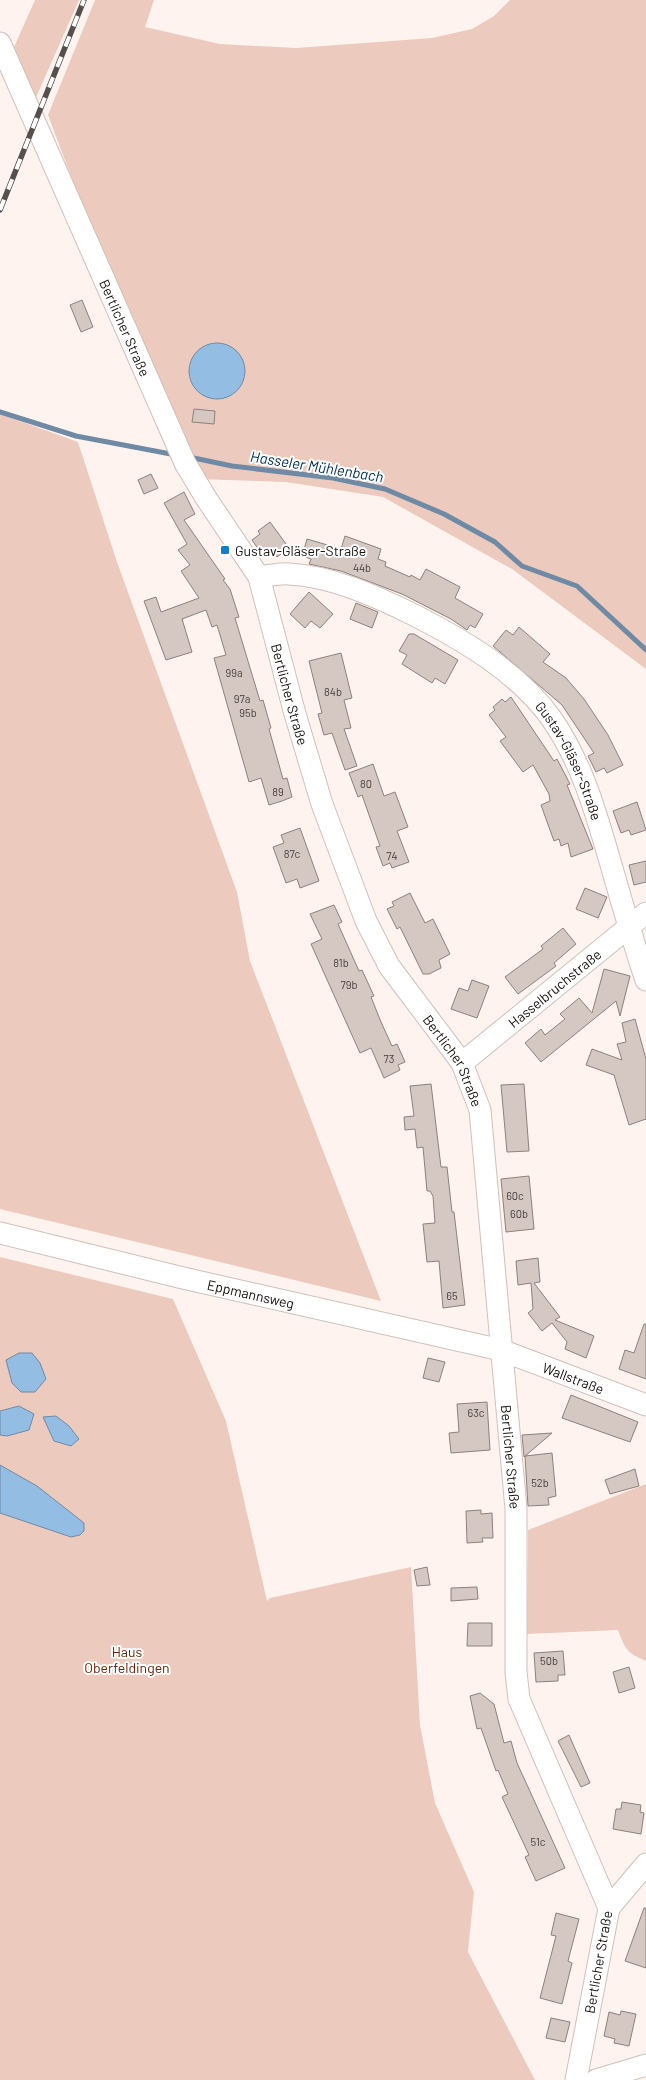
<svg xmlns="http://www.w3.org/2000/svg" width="646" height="2080" font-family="Barlow,sans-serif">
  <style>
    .green { fill: #eccbbe }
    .water { fill: #94bde3; stroke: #6f8aa4 }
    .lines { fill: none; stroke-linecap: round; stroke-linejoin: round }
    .stream { stroke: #6f8aa4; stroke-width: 5 }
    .building { fill: #d5c7c2; stroke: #8e817c }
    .minor-casing { stroke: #cec1bb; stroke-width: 23 }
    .minor { stroke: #fff; stroke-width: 21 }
    .rail-casing { stroke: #564f4d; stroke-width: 5.5 }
    .rail { stroke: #fff; stroke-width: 4; stroke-dasharray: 11; stroke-linecap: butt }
    .poi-dot { fill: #137ec8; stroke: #fff; stroke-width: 2 }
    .labels { text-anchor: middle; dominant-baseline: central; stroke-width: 4; stroke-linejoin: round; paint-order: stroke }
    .number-label { font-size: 11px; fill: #47403d }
    .street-label { font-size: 14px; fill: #181311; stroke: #fff }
    .poi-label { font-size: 14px; fill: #181311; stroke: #fff; text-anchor: start }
    .park-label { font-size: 14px; fill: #662708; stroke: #fff }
    .water-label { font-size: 15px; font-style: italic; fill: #002f52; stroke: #fff }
  </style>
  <rect width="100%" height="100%" fill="#fff3ef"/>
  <path class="green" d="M35,0H79L34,102L14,47Z
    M95,0H154L145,27L220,44L296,48L432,38L472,29L494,16L510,0H646V669L512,569L383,497L286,482L198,479L112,286L48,115Z
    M0,409L9,417L78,442L117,562L237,892L250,961L381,1301L0,1209Z
    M0,1257L173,1299L226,1421L267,1601L270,1598L411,1567L420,1725L435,1803L474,1892L468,1952L535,2080H0Z
    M646,1484V1661C627,1653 625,1649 618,1630L527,1634L528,1530Z"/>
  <path class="water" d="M189 371a28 28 0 1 1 56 0a28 28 0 1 1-56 0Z
    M19,1353H32L40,1363L46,1379L35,1392H21L12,1383L6,1360Z
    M19,1406L34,1414L29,1430L7,1436L0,1435V1411Z
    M56,1416L69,1426L79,1439L71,1446L54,1441L43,1417Z
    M0,1465L37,1486L84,1523V1531L80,1535L71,1537L0,1513Z"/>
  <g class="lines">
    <path class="stream" d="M0,412L76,436L176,455
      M189,457L232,466L333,478L385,489L444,514L495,542L522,566L577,586L646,650"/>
  </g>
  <path class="building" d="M82,300L93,327L81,332L70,305Z
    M194,409L215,411L214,424L192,422Z
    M151,474L158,488L144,494L138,480Z
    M184,492L195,514L184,520L225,579L223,580L230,589L239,617L235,618L260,701L263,700L271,728L269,729L283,779L287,778L292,797L282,801L269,805L261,778L249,782L214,658L226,655L217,625L212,627L206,610L182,619L192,652L166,660L144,601L156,597L161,612L199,598L181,571L190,565L178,550L187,544L164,503Z
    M270,522L289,548L277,557L275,554L271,556L261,553L252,540L260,534L258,531Z
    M345,536L381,549L378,559L386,562L385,566L410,577L411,575L420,580L426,569L460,587L455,598L483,614L475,628L470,625L467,630L451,619L402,594L341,571L309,564L311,559L302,556L307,539L341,549Z
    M309,592L333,614L320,628L311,621L305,628L290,614Z
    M356,603L378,612L372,628L350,619Z
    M519,627L550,654L543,662L566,678L584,699L608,735L623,765L607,773L604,768L596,772L588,756L594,753L562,705L493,646L506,630L513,635Z
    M409,634H414L458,660L445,684L435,678L432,683L402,664L407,655L399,651Z
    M341,653L352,698L344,700L351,728L344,729L357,766L345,770L332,733L324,735L318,714L322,713L309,661Z
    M511,697L554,761L557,759L570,784L567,785L593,849L571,857L568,843L561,846L559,839L554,841L541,805L550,801L549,794L533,765L523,772L500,741L506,737L489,715L495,710L493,707L502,699L505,702Z
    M373,764L384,796L395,792L408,827L397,831L409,862L392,868L390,863L383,866L376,847L380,846L362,795L358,797L349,773Z
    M637,802L646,830L631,835L629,830L621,833L613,811Z
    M300,828L319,881L300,888L297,879L286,883L273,847L284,843L281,835Z
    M646,861V882L634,885L629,865Z
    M585,888L607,897L598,918L576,909Z
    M410,893L425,923L433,919L450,954L439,960L441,968L429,974H423L400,927L397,929L387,909L394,906L392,902Z
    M334,905L342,922L338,924L359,971L362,970L374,996L371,997L381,1022L392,1046L397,1044L405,1062L398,1065L400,1070L384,1078L371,1048L360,1053L311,944L322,939L310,914Z
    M563,928L576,944L554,963L556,966L518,994L505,977L543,949L541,946Z
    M604,969L630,976L620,1016L616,1001L541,1062L525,1043L541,1029L545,1035L565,1019L560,1014L579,998L592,1013Z
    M472,980L489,986L477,1018L451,1009L459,988L468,991Z
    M635,1019L646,1059V1119L629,1125L614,1075L586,1065L592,1049L622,1060L617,1044L626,1042L622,1023Z
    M431,1084L441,1167H447L452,1212H454L465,1305L443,1308L439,1261L427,1262L423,1224L435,1223L433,1196L430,1191H427L423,1147L417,1148L415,1129L405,1130L404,1117L414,1116L410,1086Z
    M524,1084L529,1151L507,1152L501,1085Z
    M529,1176L534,1229L506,1232L501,1179Z
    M538,1258L540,1282L534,1283L560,1317L555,1320L594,1336L586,1358L565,1349L567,1342L552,1323L542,1331L528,1313L533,1309L531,1283L518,1285L516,1261Z
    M644,1324H646V1379L619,1369L625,1350L634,1353Z
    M428,1358L445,1362L439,1382L423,1378Z
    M571,1395L638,1422L630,1442L562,1418Z
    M487,1402L490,1450L451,1453L449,1433L459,1432L457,1404Z
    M552,1433L524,1457L522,1435Z
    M552,1453L556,1496L548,1498L549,1505L528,1506L525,1456Z
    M635,1469L639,1486L610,1494L605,1480Z
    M481,1510V1514L492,1513L493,1538H482L483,1542L467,1543L466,1511Z
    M427,1567L430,1585L417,1586L414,1570Z
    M477,1587L478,1599L451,1601V1588Z
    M468,1623H492V1646H467Z
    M563,1651L565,1675H558V1681L536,1682L534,1653Z
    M629,1667L635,1688L619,1693L613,1672Z
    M480,1693L494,1704L504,1743L511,1741L517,1763L565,1868L536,1881L525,1857L529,1855L502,1797L508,1794L498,1770L496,1771L481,1728L477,1729L470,1696Z
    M569,1735L590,1783L581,1787L558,1741Z
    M622,1802L641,1805L640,1812L644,1813L641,1834L613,1829L616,1809H621Z
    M644,1908H646V1968L625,1961Z
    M556,1913L579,1919L568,1961L572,1963L562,2004L540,1998L556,1936L551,1935Z
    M621,2011L636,2014L629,2046L614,2043L615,2039L604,2036L609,2012L620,2015Z
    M551,2018L570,2022L565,2042L546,2038Z"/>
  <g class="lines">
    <g class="minor-casing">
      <g id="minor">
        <path id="s1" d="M0,43L185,463L206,498L259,577L295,714L322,804L366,921L389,966L462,1063L480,1110L516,1509V1672L519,1699L609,1908L576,2080"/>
        <path id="s2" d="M259,577C268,576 279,573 289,574C331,576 376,596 414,615C463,640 518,672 551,718C584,765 598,820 614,875C624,910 634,945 646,980"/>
        <path id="s3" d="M462,1063L646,913"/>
        <path id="s4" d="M0,1233L183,1278L501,1350L646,1405"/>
        <path d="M609,1908L646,1864"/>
        <path d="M596,2080L646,2065"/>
      </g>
    </g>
    <use href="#minor" class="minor"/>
    <g class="rail-casing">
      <path id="rail" d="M0,210L84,0"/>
    </g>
    <use href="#rail" class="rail"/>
  </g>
  <rect class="poi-dot" x="220" y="545" width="10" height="10" rx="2.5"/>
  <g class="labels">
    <g class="number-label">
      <text x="362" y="567">44b</text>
      <text x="234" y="672">99a</text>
      <text x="333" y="691">84b</text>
      <text x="242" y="698">97a</text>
      <text x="248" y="712">95b</text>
      <text x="366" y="783">80</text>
      <text x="278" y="791">89</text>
      <text x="292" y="853">87c</text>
      <text x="392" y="855">74</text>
      <text x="341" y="962">81b</text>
      <text x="349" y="984">79b</text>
      <text x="389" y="1058">73</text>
      <text x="515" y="1195">60c</text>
      <text x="519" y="1213">60b</text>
      <text x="452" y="1295">65</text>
      <text x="476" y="1412">63c</text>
      <text x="540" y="1482">52b</text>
      <text x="549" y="1660">50b</text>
      <text x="538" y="1841">51c</text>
    </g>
    <g class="street-label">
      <text stroke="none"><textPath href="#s1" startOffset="311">Bertlicher Straße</textPath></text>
      <text stroke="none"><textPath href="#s1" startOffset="716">Bertlicher Straße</textPath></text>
      <text stroke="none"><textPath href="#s2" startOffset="382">Gustav-Gläser-Straße</textPath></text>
      <text stroke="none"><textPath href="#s3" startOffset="119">Hasselbruchstraße</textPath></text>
      <text stroke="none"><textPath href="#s1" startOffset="1121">Bertlicher Straße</textPath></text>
      <text stroke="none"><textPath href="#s4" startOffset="258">Eppmannsweg</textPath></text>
      <text stroke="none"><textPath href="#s4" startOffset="592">Wallstraße</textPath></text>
      <text stroke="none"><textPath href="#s1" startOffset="1526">Bertlicher Straße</textPath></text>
      <text transform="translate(598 1962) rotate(-80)">Bertlicher Straße</text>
    </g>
    <g class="poi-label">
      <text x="235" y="550">Gustav-Gläser-Straße</text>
    </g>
    <g class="park-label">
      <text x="127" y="1651">Haus<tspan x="127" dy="16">Oberfeldingen</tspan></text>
    </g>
    <g class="water-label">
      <text transform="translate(317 466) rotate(9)">Hasseler Mühlenbach</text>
    </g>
  </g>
</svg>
